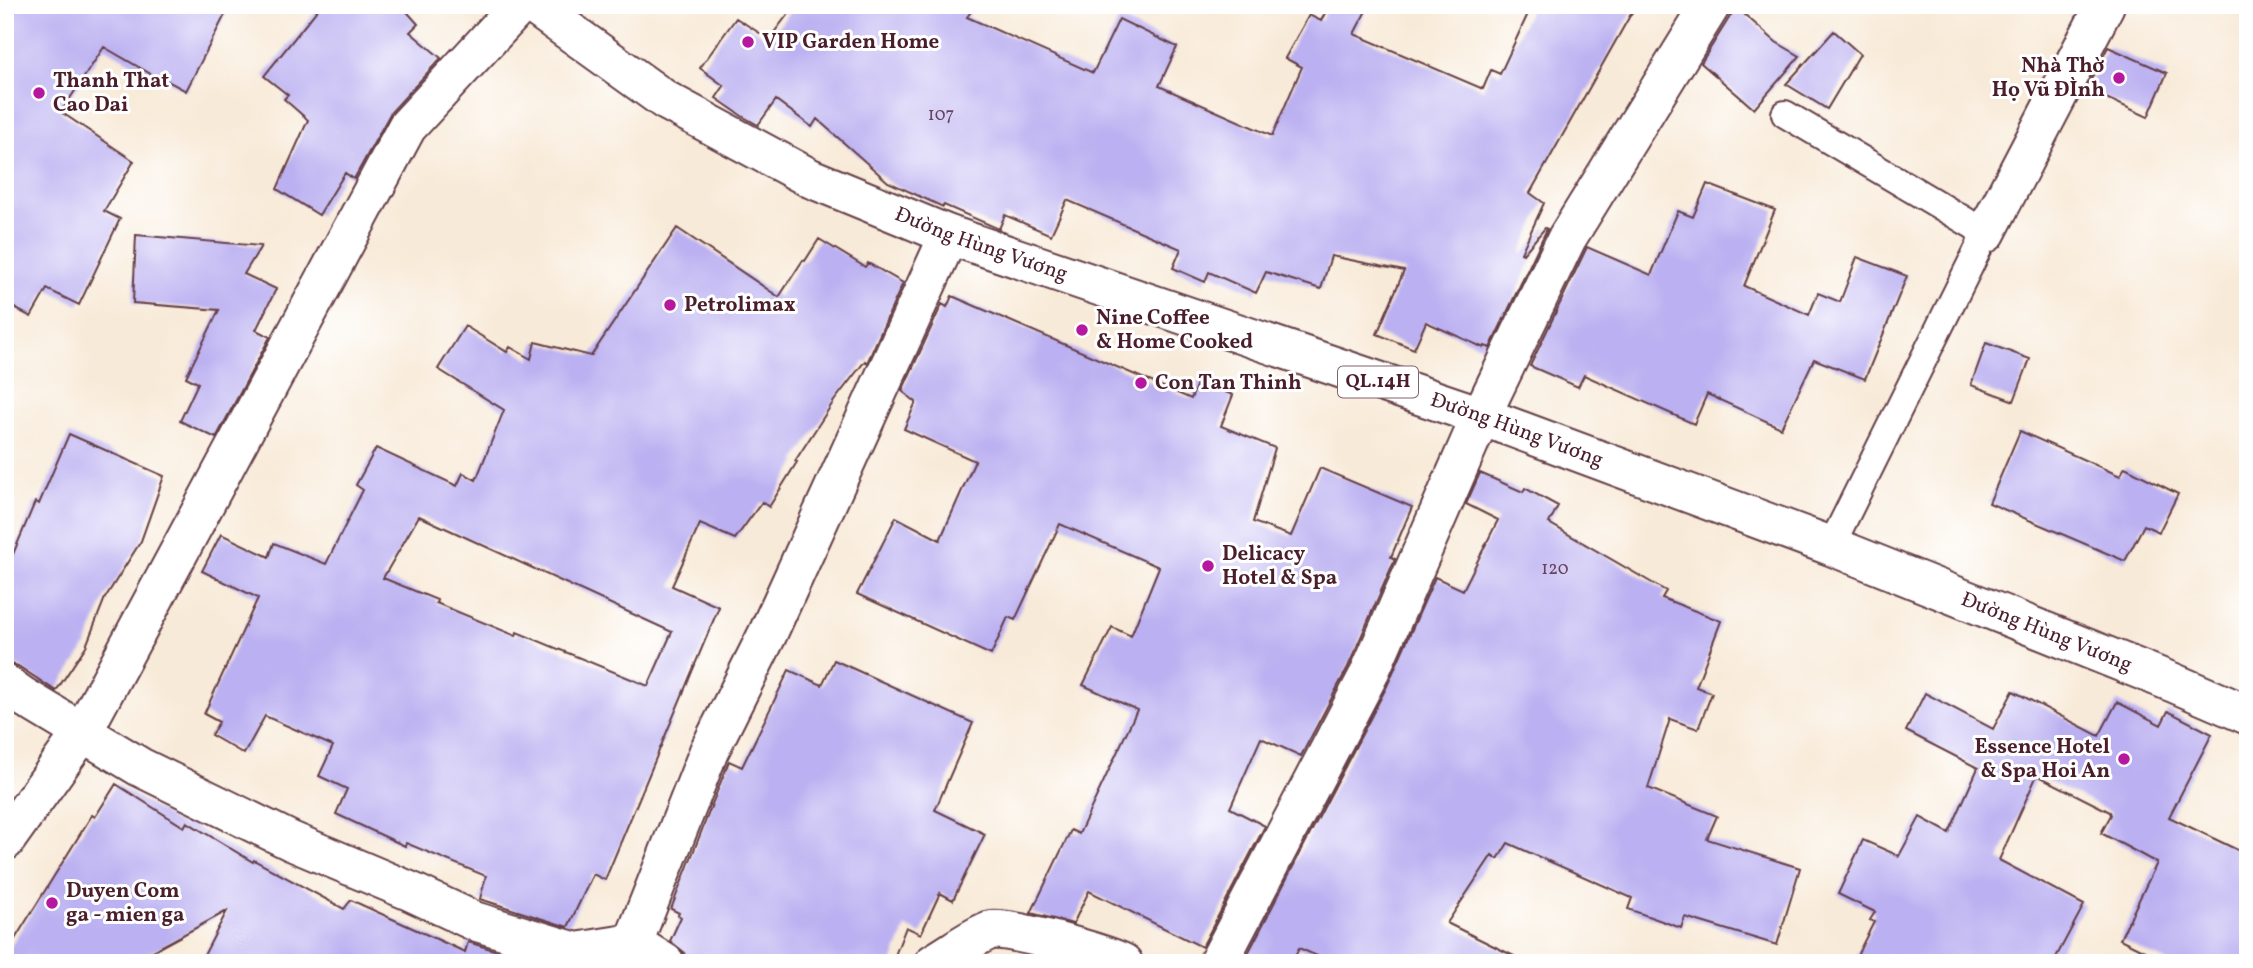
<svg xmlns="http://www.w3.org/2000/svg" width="2253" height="968" font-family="Vollkorn,serif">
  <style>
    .building { fill: #bbb0f1; fill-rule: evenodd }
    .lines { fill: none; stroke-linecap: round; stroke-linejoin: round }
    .lane-casing { stroke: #643d45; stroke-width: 30 }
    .street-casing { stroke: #643d45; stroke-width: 42 }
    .secondary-casing { stroke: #643d45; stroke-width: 42 }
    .primary-casing { stroke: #643d45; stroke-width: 42 }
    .lane { stroke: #fff; stroke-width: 26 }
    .street { stroke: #fff; stroke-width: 38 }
    .secondary { stroke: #fff; stroke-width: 38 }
    .primary { stroke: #fff; stroke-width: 38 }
    .poi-dot { fill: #b5179e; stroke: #fff; stroke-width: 2.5 }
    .labels { text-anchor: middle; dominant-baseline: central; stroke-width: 6; stroke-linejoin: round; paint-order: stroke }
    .number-label { font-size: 18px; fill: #66435c }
    .shield { fill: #fff; stroke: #80626b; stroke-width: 2 }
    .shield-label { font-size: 19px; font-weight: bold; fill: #4a1f2b }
    .poi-label { font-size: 21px; font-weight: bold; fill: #4a1f2b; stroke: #fff; text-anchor: start }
    .street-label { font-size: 21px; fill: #4a1f2b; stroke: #fff }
  </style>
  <rect width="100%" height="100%" fill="#fff"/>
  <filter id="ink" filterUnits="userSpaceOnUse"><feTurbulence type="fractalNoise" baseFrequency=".0143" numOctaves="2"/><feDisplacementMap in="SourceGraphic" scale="14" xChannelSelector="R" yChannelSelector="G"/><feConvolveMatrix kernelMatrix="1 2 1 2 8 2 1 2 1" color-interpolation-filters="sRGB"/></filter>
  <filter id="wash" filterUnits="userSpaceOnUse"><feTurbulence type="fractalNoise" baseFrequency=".00686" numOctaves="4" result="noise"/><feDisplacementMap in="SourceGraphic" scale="28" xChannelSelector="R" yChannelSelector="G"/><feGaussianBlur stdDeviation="1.57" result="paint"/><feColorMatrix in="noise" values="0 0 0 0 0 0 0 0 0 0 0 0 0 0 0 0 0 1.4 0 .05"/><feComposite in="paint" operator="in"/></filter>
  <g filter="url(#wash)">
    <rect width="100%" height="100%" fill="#f8ead8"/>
    <g id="blocks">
      <path class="building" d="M19,5H230L186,91L164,79L163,81L104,47L61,112L134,161L104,211L120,219L79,305L47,289L31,317L5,303V26Z
        M321,5H401L418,24L410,32L441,58L391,112L354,179L345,173L319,215L277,189L308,120L284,99L288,95L264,76Z
        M795,5H976L967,17L1093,73L1119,19L1177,47L1159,86L1272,136L1302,67L1285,58L1309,15L1321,21L1329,5H1369L1354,34L1483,89L1491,70L1500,74L1532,5H1636L1530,193L1544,203L1521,253L1523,254L1545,228L1547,229L1490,348L1485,346L1484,348L1426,322L1414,349L1377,334L1404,271L1331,256L1321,289L1266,272L1256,293L1209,272L1205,282L1173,268L1181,249L1067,200L1051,235L1005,215L999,229L944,205L943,207L888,182L817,119L812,127L776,100L758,125L742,116L716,98L724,86L700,68L736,18L769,39Z
        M1736,7L1776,42L1800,56L1754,109L1701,63Z
        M1834,31L1860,54L1827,109L1786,84Z
        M2108,47L2167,73L2148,117L2086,89Z
        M1707,184L1775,210L1744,286L1809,315L1818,293L1840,302L1857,257L1907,276L1865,379L1814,359L1781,428L1707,394L1694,424L1584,375L1578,387L1530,366L1587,247L1651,275L1678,211L1693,217Z
        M677,228L779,297L803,260L805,261L819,239L865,267L868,263L903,283L867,363L865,361L834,401L795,461L797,462L769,507L762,502L735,539L700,524L672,586L719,607L605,880L593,874L568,927L480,899L486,876L406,843L405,846L336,814L347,789L319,776L333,746L265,716L244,754L211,735L219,722L204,714L258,598L202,571L221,534L269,557L274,543L326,564L363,490L356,485L376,448L457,486L463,473L476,480L504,410L438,369L465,326L507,352L510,347L531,359L535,342L591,356ZM419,516L672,632L648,686L517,632L516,636L436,603L437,600L383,578Z
        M136,235L261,246L244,274L276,289L256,330L270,337L216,438L180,421L198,383L186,377L219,310L133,303Z
        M952,296L1191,399L1198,381L1233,395L1221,426L1275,448L1253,522L1291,536L1320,468L1412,507L1391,557L1395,559L1348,667L1301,756L1261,738L1230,808L1265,826L1202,947L1089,891L1073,924L1031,913L1071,830L1079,834L1137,710L1083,685L1112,627L1131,636L1159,567L1060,524L1015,620L1008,617L991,655L857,594L896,517L940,540L975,461L904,429L916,402L902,391L942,304L947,307Z
        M1986,343L2030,359L2014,401L1971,385Z
        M2020,431L2120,476L2125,467L2178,494L2159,532L2144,525L2125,561L1989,503Z
        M69,434L164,476L141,541L105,598L86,646L56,691L18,666L5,662V573L35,502L39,504Z
        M1480,473L1523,492L1525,488L1558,506L1549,523L1666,591L1662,598L1721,621L1696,687L1712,693L1698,729L1670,719L1648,788L1717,816L1707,839L1800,868L1777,945L1685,917L1681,928L1628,909L1632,898L1508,843L1498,859L1492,855L1447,923L1528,963H1333L1299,948L1292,963H1243L1387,686L1435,577L1463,590L1498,520L1466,504Z
        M834,660L973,723L935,810L985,834L953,900L940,893L921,934L906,927L892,963H694L686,959L684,952L670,941L681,917L678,915L679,913L671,909L729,761L742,767L789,670L822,685Z
        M2013,691L2099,736L2117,702L2161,725L2168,711L2212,734L2169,817L2248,855V963H2169L2120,939L2157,863L2101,833L2111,815L2110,812L2037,775L1999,860L2084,905L2053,963H1853L1874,922L1870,920L1875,912L1838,894L1863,840L1899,856L1920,817L1949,833L1978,768L1906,731L1925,693L1993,729Z
        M116,784L184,827L187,822L253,862L254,860L344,909L351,900L465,952L468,942L536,963H200L227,911L131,963H5V955L92,815L95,817Z"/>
    </g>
  </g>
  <g filter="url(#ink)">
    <use href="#blocks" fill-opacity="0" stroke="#643d45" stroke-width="2"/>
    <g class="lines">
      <g class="lane-casing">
        <path id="lane" d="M1785,114L1986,233L1831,546"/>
      </g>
      <g class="street-casing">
        <path id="street" d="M1986,233L2105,5
          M5,684L22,696L140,767L291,841L412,892L474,921L576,952L633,943L665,963
          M633,943L709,751L768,633L949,235
          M934,963C950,954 975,935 991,930C1007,926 1105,954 1123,963
          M1218,963L1368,676L1481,416L1567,238L1711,5"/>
      </g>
      <g class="secondary-casing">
        <path id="secondary" d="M5,841L82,733L407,127L520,5"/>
      </g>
      <g class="primary-casing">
        <g id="primary">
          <path id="s1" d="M533,5L665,100L810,178L949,235L1481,416L1831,546L2174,683L2248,715"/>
        </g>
      </g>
      <use href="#lane" class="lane"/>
      <use href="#street" class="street"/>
      <use href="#secondary" class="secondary"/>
      <use href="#primary" class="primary"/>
    </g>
  </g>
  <g class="poi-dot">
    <circle cx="748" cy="42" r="7"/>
    <circle cx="2119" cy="78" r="7"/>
    <circle cx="39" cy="93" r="7"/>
    <circle cx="670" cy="305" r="7"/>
    <circle cx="1082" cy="330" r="7"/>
    <circle cx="1141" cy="383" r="7"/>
    <circle cx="1208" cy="566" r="7"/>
    <circle cx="2124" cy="759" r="7"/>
    <circle cx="52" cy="903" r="7"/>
  </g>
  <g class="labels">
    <g class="number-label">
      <text x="941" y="115">107</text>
      <text x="1555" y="569">120</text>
    </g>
    <rect class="shield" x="1338" y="366.5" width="80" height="31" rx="5"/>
    <g class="shield-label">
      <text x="1378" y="382">QL.14H</text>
    </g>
    <g class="poi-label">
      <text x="762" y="42">VIP Garden Home</text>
      <text x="2105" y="66" text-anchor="end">Nhà Thờ<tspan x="2105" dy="24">Họ Vũ ĐÌnh</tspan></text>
      <text x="53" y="81">Thanh That<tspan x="53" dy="24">Cao Dai</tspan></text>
      <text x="684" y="305">Petrolimax</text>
      <text x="1096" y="318">Nine Coffee<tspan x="1096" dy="24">&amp; Home Cooked</tspan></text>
      <text x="1155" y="383">Con Tan Thinh</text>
      <text x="1222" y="554">Delicacy<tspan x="1222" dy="24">Hotel &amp; Spa</tspan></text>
      <text x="2110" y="747" text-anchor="end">Essence Hotel<tspan x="2110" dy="24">&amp; Spa Hoi An</tspan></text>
      <text x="66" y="891">Duyen Com<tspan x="66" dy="24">ga - mien ga</tspan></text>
    </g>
    <g class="street-label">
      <text stroke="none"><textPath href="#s1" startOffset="511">Đường Hùng Vương</textPath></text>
      <text stroke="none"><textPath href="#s1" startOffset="1078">Đường Hùng Vương</textPath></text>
      <text stroke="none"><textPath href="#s1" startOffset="1645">Đường Hùng Vương</textPath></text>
    </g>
  </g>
  <rect width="2253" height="968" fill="none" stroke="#fff" stroke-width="28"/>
</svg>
